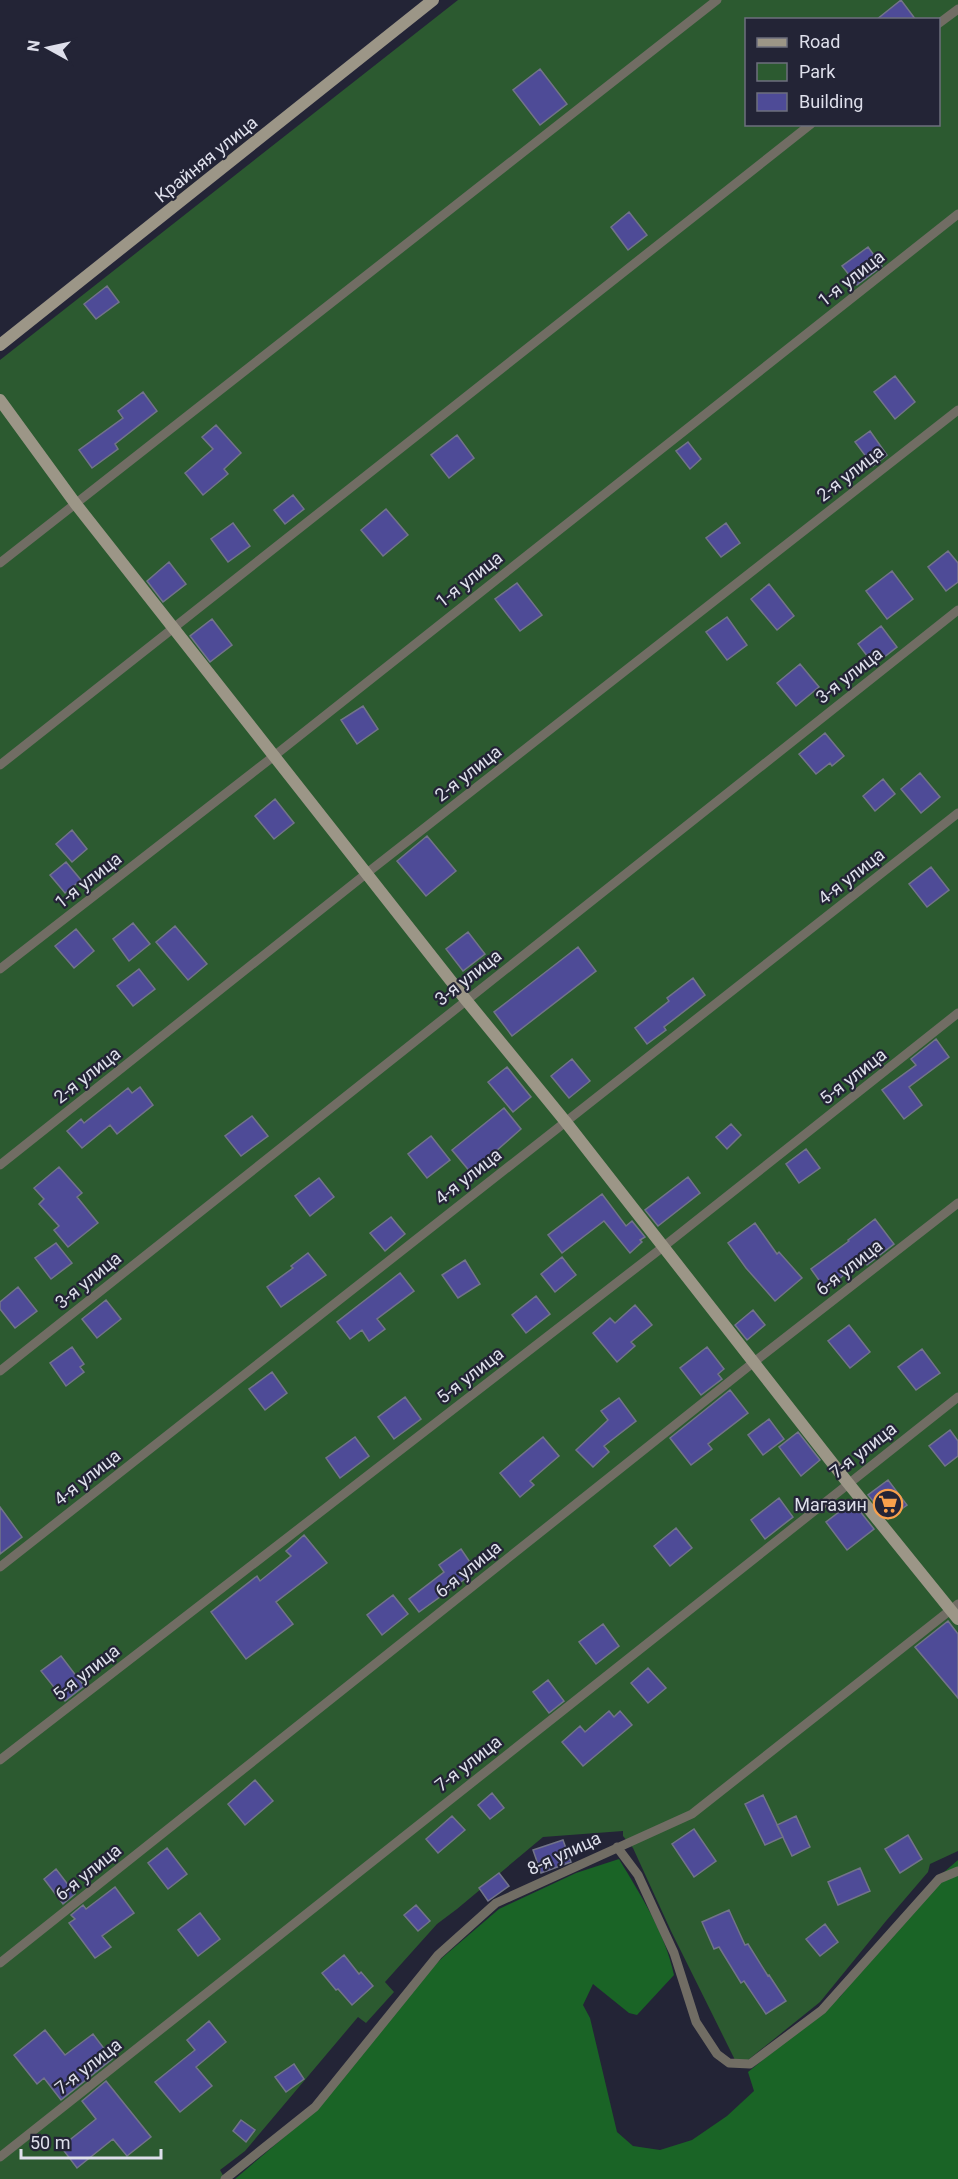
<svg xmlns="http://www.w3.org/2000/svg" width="958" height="2179" font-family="Roboto,sans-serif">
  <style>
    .green { fill: #2c5a30; fill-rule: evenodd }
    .forest { fill: #1a6426 }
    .building { fill: #4e4b97; stroke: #727489; stroke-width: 1.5 }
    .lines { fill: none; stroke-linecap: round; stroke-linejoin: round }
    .lane { stroke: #716d64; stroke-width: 9 }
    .secondary { stroke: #9c9687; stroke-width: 12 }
    .labels { text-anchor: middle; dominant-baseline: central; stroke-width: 4.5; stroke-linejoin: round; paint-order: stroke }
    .street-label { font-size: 18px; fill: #dedfeb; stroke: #232436 }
    .poi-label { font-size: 18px; fill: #dedfeb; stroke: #232436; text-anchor: end }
  </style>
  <rect width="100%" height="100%" fill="#232436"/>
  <path class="green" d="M458,0H958V1851L930,1864L928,1872L886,1921L820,2002L748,2060H735L671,1931L633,1848L623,1836V1831L543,1837L457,1909L437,1924L385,1982L394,1992L366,2023L358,2017L245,2151L220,2170L225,2179H0V360ZM746,20H938V124H746Z"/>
  <path class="forest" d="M619,1859C641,1896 665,1932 674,1975L637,2015L629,2013L593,1984L583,2005L590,2018L617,2132L633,2146L660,2150L692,2140L727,2116L754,2091L748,2072L840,1997L928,1886L958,1860V2179H235L317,2109L380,2020L443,1957L499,1909L576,1873Z"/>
  <path class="building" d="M901,0L916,20H876Z
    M540,69L567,104L540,125L513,90Z
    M629,212L647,235L628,250L611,227Z
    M868,247L882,266L857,285L842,266Z
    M107,286L119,302L96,319L84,304Z
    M895,376L915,402L895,419L874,392Z
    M143,392L157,411L115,444L118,449L92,468L79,450L123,418L118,411Z
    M216,425L241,453L224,469L228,474L203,495L185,473L213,449L202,437Z
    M870,431L887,455L873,466L855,442Z
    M457,435L474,458L449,478L431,455Z
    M688,442L701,459L690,469L676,451Z
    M293,495L304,509L285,524L274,510Z
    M386,509L408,535L383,556L361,530Z
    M233,523L250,546L228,562L211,539Z
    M726,523L740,543L721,557L706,538Z
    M948,551L958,563V582L946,591L928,567Z
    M169,562L186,584L163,602L147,581Z
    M892,571L913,599L887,619L866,591Z
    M517,583L542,615L520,631L495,599Z
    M769,584L794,616L777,630L751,599Z
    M727,617L747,645L727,660L706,632Z
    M212,619L232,645L210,662L190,636Z
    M881,626L897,647L874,665L858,644Z
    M800,664L819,687L796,706L777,683Z
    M363,706L378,729L357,744L341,720Z
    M825,733L844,756L832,766L830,763L816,774L799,754Z
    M920,773L940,797L921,813L901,789Z
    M883,779L895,794L875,811L863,796Z
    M275,799L294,823L274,839L255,816Z
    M72,830L87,849L72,862L56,844Z
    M427,836L456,871L426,896L397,861Z
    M66,862L81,880L65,893L50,875Z
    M931,867L949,890L927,907L909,884Z
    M133,923L150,944L129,961L113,939Z
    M175,926L207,964L188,980L156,942Z
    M76,929L94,951L74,968L55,946Z
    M468,932L485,954L463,971L446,949Z
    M578,947L596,971L512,1036L494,1012Z
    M139,969L155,989L133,1006L117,986Z
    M693,978L705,995L664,1027L666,1030L647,1044L635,1028L669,1001L667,998Z
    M936,1039L949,1057L909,1087L922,1105L904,1119L882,1090L916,1065L911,1059Z
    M572,1059L590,1081L569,1098L551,1076Z
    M507,1067L531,1097L513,1112L488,1082Z
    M140,1087L153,1105L117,1134L110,1125L82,1148L67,1131L81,1119L84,1123L128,1088L132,1093Z
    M504,1108L521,1129L471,1173L452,1150Z
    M252,1116L268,1136L241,1156L225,1136Z
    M731,1124L741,1135L727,1149L716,1137Z
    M431,1136L450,1160L427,1178L408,1154Z
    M806,1149L820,1168L799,1183L786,1164Z
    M59,1167L82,1193L77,1197L98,1223L68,1247L54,1230L59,1226L39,1204L44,1199L34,1188Z
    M688,1177L700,1193L658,1226L645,1210Z
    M319,1178L334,1197L310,1216L295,1196Z
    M602,1194L626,1226L632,1221L645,1237L640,1240L642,1242L630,1253L604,1221L562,1253L548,1235Z
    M391,1217L405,1234L385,1251L370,1233Z
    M875,1219L894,1244L867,1265L863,1259L826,1290L811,1269L849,1241L848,1240Z
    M755,1223L777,1254L779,1252L802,1278L775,1301L746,1268L728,1243Z
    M56,1243L72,1263L51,1279L35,1258Z
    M308,1253L326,1275L281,1307L267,1287L293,1268L291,1266Z
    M562,1257L576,1275L555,1292L541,1274Z
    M465,1260L480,1284L458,1298L442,1275Z
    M400,1273L414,1291L377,1319L385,1329L369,1341L362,1330L350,1339L337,1322Z
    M18,1287L37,1311L15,1328L0,1309V1302Z
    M536,1296L550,1314L526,1333L512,1315Z
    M106,1300L121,1319L97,1338L82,1319Z
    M635,1305L652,1325L631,1342L635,1346L617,1362L593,1333L610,1318L615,1323Z
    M753,1310L765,1325L747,1340L735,1325Z
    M849,1325L870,1352L850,1368L828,1341Z
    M72,1347L84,1364L80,1367L84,1372L66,1386L50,1363Z
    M707,1347L724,1369L718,1374L722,1379L701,1395L680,1368Z
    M922,1349L940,1373L916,1390L898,1367Z
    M272,1372L287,1393L265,1410L249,1389Z
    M730,1390L748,1413L708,1444L712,1449L691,1465L670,1438Z
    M405,1397L421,1419L394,1439L378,1417Z
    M619,1398L636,1421L604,1446L609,1452L593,1467L576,1450L608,1420L601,1411Z
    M769,1419L784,1439L763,1455L748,1435Z
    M950,1430L958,1441V1456L945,1466L929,1446Z
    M798,1432L820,1460L801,1476L779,1447Z
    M355,1437L369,1456L340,1478L326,1458Z
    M543,1437L559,1456L530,1481L534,1485L520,1497L500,1473Z
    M888,1480L907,1505L888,1519L868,1495Z
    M779,1498L793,1517L765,1539L751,1520Z
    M855,1505L874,1529L847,1550L826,1522L847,1506L849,1509Z
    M0,1507L22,1537L0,1554Z
    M676,1528L692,1548L670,1566L654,1546Z
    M304,1535L327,1563L276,1602L293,1624L246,1659L211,1612L257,1576L260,1581L291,1556L286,1551Z
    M461,1549L476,1571L419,1612L409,1599L444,1572L439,1565Z
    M393,1595L408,1614L382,1635L367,1615Z
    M948,1621L958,1634V1698L915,1647Z
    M603,1624L619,1646L596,1664L579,1642Z
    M61,1656L84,1686L65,1701L41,1671Z
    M648,1668L666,1688L648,1703L631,1683Z
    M548,1680L564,1701L549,1713L533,1692Z
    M609,1711L614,1717L620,1711L632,1725L583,1766L562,1742L580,1726L585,1732Z
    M255,1780L273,1801L245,1825L228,1804Z
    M492,1793L504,1808L490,1819L478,1805Z
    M763,1795L783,1837L765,1845L745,1804Z
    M452,1816L465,1830L438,1853L426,1839Z
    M796,1816L810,1847L792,1856L777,1825Z
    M694,1829L716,1861L694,1877L672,1844Z
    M908,1835L922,1859L900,1873L885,1849Z
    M563,1840L571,1862L541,1873L533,1850Z
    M167,1848L187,1874L168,1889L148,1863Z
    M860,1868L870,1891L838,1905L828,1882Z
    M56,1869L75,1894L63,1904L44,1879Z
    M499,1873L509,1886L488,1901L479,1888Z
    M115,1887L134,1913L102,1936L111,1947L95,1958L69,1923L75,1919L71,1915L83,1905L86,1909Z
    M416,1905L430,1921L418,1931L404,1915Z
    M729,1910L745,1945L748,1944L768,1976L769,1975L786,2001L766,2014L744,1981L741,1983L719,1947L714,1949L702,1922Z
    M200,1913L220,1939L198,1956L178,1930Z
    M825,1924L838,1942L820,1956L806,1939Z
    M344,1955L359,1974L361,1972L373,1986L352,2005L338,1989L336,1990L322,1973Z
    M209,2021L226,2042L196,2067L212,2086L180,2112L155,2082L195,2050L187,2040Z
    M45,2030L65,2055L93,2034L112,2059L61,2100L44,2078L37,2084L14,2055Z
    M294,2064L304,2079L286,2092L275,2077Z
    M106,2081L151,2137L127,2156L113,2139L77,2168L61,2147L96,2119L82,2101Z
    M241,2120L255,2130L246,2142L233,2131Z"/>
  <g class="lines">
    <path class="lane" d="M938,24L958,9
      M0,563L717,0
      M0,765L811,124
      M0,969L274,756L958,214
      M0,1165L367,873L958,410
      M0,1371L958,610
      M0,1567L958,813
      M0,1760L663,1247L958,1013
      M617,1847L638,1875L674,1953L696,2022L717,2054L729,2063L750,2064L822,2010L939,1879L958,1871
      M0,1963L754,1362L958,1203
      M0,2157L958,1397
      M225,2179L315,2107L438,1955L496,1903L692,1814L958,1604"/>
    <path class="secondary" d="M0,345L433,0
      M0,400L75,503L466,1000L565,1121L848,1483L958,1619"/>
  </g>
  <defs>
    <g id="supermarket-ring" transform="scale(1.5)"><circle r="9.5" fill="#232436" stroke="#f8a04b" stroke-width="1.5"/><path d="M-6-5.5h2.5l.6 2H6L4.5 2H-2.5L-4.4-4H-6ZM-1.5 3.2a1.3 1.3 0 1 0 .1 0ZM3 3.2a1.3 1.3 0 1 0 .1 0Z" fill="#f8a04b"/></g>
  </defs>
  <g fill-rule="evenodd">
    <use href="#supermarket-ring" x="888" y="1504"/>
  </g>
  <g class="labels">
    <g class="street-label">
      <text transform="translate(206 159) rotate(-39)">Крайняя улица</text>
      <text transform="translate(851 278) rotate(-38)">1-я улица</text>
      <text transform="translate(850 473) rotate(-38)">2-я улица</text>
      <text transform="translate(469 579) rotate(-38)">1-я улица</text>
      <text transform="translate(849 675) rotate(-38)">3-я улица</text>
      <text transform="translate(468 773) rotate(-38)">2-я улица</text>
      <text transform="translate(851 876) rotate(-38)">4-я улица</text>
      <text transform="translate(88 880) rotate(-38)">1-я улица</text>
      <text transform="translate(468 977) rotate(-38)">3-я улица</text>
      <text transform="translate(87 1075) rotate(-38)">2-я улица</text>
      <text transform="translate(853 1076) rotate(-38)">5-я улица</text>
      <text transform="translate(468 1176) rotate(-38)">4-я улица</text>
      <text transform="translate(849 1267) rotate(-38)">6-я улица</text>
      <text transform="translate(88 1280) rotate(-39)">3-я улица</text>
      <text transform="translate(470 1375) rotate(-38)">5-я улица</text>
      <text transform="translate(863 1450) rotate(-38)">7-я улица</text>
      <text transform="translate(87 1477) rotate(-38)">4-я улица</text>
      <text transform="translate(468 1569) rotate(-39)">6-я улица</text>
      <text transform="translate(86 1672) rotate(-38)">5-я улица</text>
      <text transform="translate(468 1763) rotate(-38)">7-я улица</text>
      <text transform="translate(564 1853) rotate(-25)">8-я улица</text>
      <text transform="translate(88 1872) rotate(-39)">6-я улица</text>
      <text transform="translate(88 2066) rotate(-38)">7-я улица</text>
    </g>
    <g class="poi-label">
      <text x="867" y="1504">Магазин</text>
    </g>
  </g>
  <rect x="745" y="18" width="195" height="108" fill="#232436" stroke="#6e6f7e" stroke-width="1.5"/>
  <rect x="757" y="38" width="30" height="9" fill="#9c9687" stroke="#6e6f7e" stroke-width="1.5"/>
  <text x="799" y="48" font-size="18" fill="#dedfeb">Road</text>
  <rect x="757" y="63" width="30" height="18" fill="#2c5a30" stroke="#6e6f7e" stroke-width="1.5"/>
  <text x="799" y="78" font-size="18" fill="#dedfeb">Park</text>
  <rect x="757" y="93" width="30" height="18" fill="#4e4b97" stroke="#6e6f7e" stroke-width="1.5"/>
  <text x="799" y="108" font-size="18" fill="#dedfeb">Building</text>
  <g transform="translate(48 48) rotate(278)" stroke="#232436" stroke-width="4.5" paint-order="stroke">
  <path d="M0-4.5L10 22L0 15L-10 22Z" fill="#dedfeb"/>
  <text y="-9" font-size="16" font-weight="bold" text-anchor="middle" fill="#dedfeb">N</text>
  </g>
  <path d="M21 2149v9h140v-9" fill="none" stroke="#dedfeb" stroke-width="3"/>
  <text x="30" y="2149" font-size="18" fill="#dedfeb" stroke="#232436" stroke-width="4.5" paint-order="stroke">50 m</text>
</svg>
